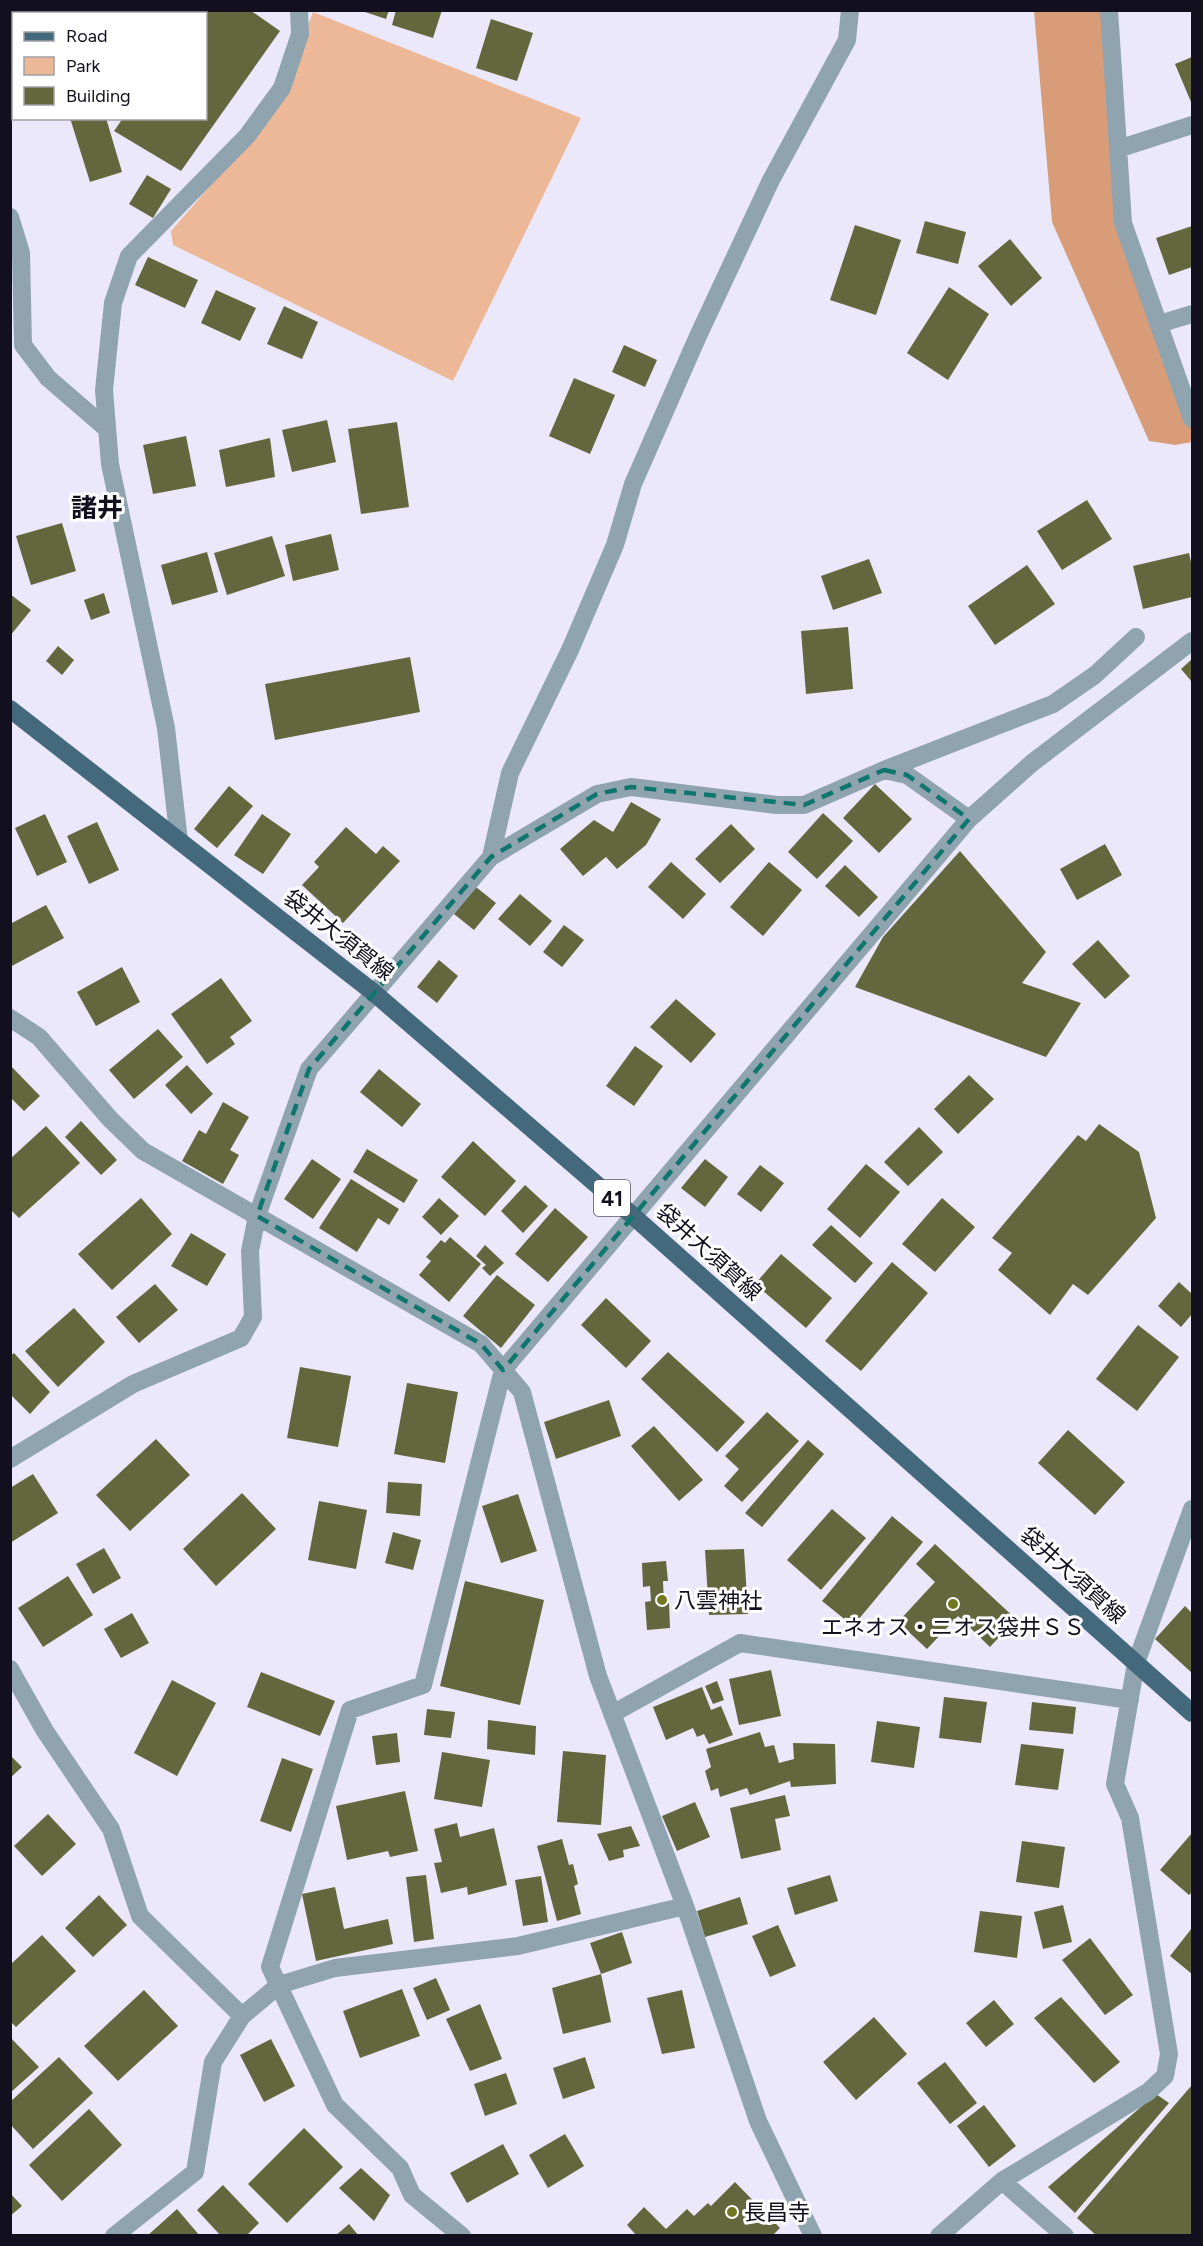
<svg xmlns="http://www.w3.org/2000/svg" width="1203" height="2246" font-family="Figtree,'Noto Sans JP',sans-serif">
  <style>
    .green { fill: #edb898 }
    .forest { fill: #d89d78 }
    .building { fill: #63673d }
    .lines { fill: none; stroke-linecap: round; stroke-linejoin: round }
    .street { stroke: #90a4af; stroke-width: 18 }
    .primary { stroke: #44697d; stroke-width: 18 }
    .marked { fill: none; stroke: #0f766e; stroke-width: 4.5; stroke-dasharray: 12 8; stroke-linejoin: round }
    .poi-dot { fill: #727820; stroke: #fff; stroke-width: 2 }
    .labels { text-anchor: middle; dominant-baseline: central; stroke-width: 6; stroke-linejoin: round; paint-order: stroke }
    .shield { fill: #fff; stroke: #595762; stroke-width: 1.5 }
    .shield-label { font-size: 21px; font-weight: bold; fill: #120f1e }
    .street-label { font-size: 22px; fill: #120f1e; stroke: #fff }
    .poi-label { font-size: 22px; fill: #120f1e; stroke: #fff; text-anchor: start }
    .quarter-label { font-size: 26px; font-weight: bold; fill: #120f1e; stroke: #fff }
  </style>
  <rect width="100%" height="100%" fill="#ebe8fb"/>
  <path class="green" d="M313,12L581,118L453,381L173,245L171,231L277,109Z"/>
  <path class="forest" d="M1034,11H1105L1123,223L1192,419V442L1175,445L1149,441L1052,222Z"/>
  <path class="building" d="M197,10H250L280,31L181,171L114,131L123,118H206V14H195Z
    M359,10H389L386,19Z
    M396,10H442L433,38L392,25Z
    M491,19L533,33L517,81L476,68Z
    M1192,57V101L1191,102L1175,64Z
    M70,118H106L122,172L90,182Z
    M147,175L171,189L153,218L129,204Z
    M925,221L966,232L958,264L916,253Z
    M855,225L901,240L876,315L830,300Z
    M1192,226V267L1169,275L1156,238Z
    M1010,239L1042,278L1011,306L978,266Z
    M148,257L198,280L185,308L135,285Z
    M949,287L989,314L948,380L907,353Z
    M216,290L256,308L240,341L201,323Z
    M284,306L318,322L302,359L267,344Z
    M624,345L657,360L645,387L612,372Z
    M574,378L615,395L590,454L549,436Z
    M327,420L336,462L292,472L282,430Z
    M397,422L409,507L361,514L348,429Z
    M186,436L196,486L153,494L143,445Z
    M270,438L275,477L226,487L219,450Z
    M1087,500L1112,539L1062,570L1037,531Z
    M62,523L76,571L31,585L16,536Z
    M331,534L339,570L293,581L285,545Z
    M272,536L285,576L227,595L214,553Z
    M207,552L218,592L172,605L161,565Z
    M1189,553L1192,567V597L1143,609L1133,566Z
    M869,559L882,593L833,610L821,576Z
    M1027,565L1055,604L995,645L968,606Z
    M104,593L110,613L91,620L84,600Z
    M10,594L31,610L10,636Z
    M848,627L853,689L806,694L801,631Z
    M58,646L74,660L62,675L46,661Z
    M410,657L420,712L275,740L265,684Z
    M1192,659V682L1181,669Z
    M875,784L912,819L879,853L843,818Z
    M229,786L253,806L217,848L194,829Z
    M631,802L661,819L646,845L617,869L606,857L583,876L560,849L594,820L613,832Z
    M823,813L853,841L817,879L788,852Z
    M45,814L67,862L37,876L15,828Z
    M262,814L291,834L263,874L234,855Z
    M97,822L119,870L89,884L67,836Z
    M731,824L755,849L720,883L695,859Z
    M346,827L376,854L383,846L400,861L343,923L302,885L319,867L314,862Z
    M1105,844L1122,875L1077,900L1060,869Z
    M960,851L1046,952L1022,983L1081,1003L1046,1057L855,987L883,937Z
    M671,862L706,894L683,919L648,887Z
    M769,862L802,890L763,936L730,907Z
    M845,865L878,897L859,917L825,886Z
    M476,887L496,903L474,930L454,914Z
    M520,894L552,921L530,946L498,919Z
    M46,905L64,938L10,967V924Z
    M564,925L584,940L562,967L543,952Z
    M1098,940L1130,976L1105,999L1072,964Z
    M439,960L458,976L437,1003L417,987Z
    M122,967L140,1002L96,1026L77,992Z
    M221,978L252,1021L230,1037L235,1044L207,1064L171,1014Z
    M676,999L716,1034L691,1063L650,1027Z
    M158,1029L183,1057L134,1099L109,1070Z
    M635,1046L663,1066L634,1106L606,1086Z
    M10,1065L40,1096L24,1111L10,1097Z
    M187,1065L213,1094L191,1114L165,1085Z
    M379,1069L421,1104L402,1127L360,1092Z
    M969,1075L994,1099L958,1134L934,1109Z
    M223,1102L249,1117L230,1150L239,1155L223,1184L182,1161L199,1130L206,1134Z
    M81,1121L117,1160L101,1175L65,1137Z
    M1099,1124L1139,1152L1156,1218L1088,1295L1073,1284L1050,1315L998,1270L1012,1253L992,1238L1078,1135L1086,1141Z
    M46,1126L80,1163L19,1218L10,1209V1159Z
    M919,1127L943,1152L908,1186L884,1162Z
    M473,1141L516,1181L485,1216L441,1177Z
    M367,1149L418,1180L404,1203L353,1172Z
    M312,1159L341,1179L313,1219L284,1199Z
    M705,1159L728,1177L705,1207L681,1188Z
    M866,1164L900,1192L860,1238L827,1209Z
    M760,1165L784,1183L761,1212L737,1194Z
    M351,1179L399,1209L389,1225L378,1218L357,1252L319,1228Z
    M525,1185L548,1206L523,1233L501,1211Z
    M141,1198L172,1234L112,1290L78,1254Z
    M439,1198L459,1216L441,1235L422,1217Z
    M942,1198L975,1227L935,1272L902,1244Z
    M555,1208L588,1237L548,1282L515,1254Z
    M831,1225L873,1263L855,1283L812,1245Z
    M191,1233L226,1254L207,1286L171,1266Z
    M450,1237L481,1264L449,1302L419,1275L431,1261L426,1257L441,1240L445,1243Z
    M485,1245L504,1263L490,1276L482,1268L486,1265L476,1256Z
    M781,1254L832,1298L806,1328L755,1284Z
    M892,1262L928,1293L861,1371L825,1341Z
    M497,1275L535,1305L501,1348L463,1316Z
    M1179,1282L1192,1294V1314L1181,1327L1158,1306Z
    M155,1284L178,1310L139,1343L116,1317Z
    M606,1298L651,1341L626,1368L581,1325Z
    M74,1308L105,1342L58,1387L25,1351Z
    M1138,1325L1179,1357L1137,1411L1096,1379Z
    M668,1352L745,1422L717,1452L641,1379Z
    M14,1353L50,1392L30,1414L10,1394V1356Z
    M300,1367L351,1376L338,1447L287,1438Z
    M407,1383L458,1392L445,1463L394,1454Z
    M609,1400L621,1436L556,1459L544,1422Z
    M767,1412L799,1441L742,1502L724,1486L739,1469L725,1456Z
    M654,1426L703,1480L679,1501L631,1446Z
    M1068,1430L1125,1482L1095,1515L1038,1463Z
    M156,1439L190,1475L130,1531L96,1495Z
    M808,1440L824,1454L762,1527L745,1513Z
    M33,1474L58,1513L10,1543V1488Z
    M388,1482L422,1484L420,1516L386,1513Z
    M242,1493L276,1529L216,1586L183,1549Z
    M518,1494L537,1551L501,1563L482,1506Z
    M319,1501L367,1510L356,1569L308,1560Z
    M832,1509L866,1538L821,1590L787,1560Z
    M892,1516L923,1542L853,1626L822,1601Z
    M393,1532L421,1540L413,1570L385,1563Z
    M935,1544L1016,1619L990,1647L958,1616L927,1649L898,1622L935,1582L916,1564Z
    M104,1548L121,1578L93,1594L76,1564Z
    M744,1549L748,1614L709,1615L705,1550Z
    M666,1561L668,1581H663L664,1604L669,1603L670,1628L647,1630L645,1602L651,1601L650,1586L643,1587L642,1563Z
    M68,1576L93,1615L43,1647L18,1608Z
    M465,1581L544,1600L520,1705L440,1686Z
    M1185,1606L1192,1613V1673L1155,1639Z
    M132,1613L149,1643L121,1658L104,1629Z
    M771,1670L781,1716L739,1725L729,1679Z
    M261,1672L335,1701L320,1736L247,1707Z
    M172,1680L216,1703L177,1776L134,1753Z
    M717,1681L724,1700L713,1704L705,1686Z
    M702,1687L711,1710L721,1706L733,1735L709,1744L704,1734L697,1737L693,1728L666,1740L653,1707Z
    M944,1697L987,1702L981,1743L939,1738Z
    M1032,1702L1076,1707L1073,1734L1029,1730Z
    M427,1709L455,1712L451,1738L424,1735Z
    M488,1720L536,1726L535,1755L487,1749Z
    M877,1721L920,1727L914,1768L871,1762Z
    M760,1732L765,1747L774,1745L779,1763L794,1759L793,1743L835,1744L836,1784L791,1787L790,1781L750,1795L747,1788L720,1797L718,1788L711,1791L705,1771L711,1767L706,1749Z
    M397,1733L400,1762L376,1765L372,1736Z
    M1021,1744L1064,1749L1058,1790L1015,1785Z
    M563,1751L606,1755L601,1825L557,1822Z
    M442,1752L490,1760L482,1807L434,1799Z
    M10,1755L22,1767L10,1778Z
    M282,1758L313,1769L291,1832L260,1821Z
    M405,1791L418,1851L390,1857L388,1851L347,1860L336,1806Z
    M785,1795L790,1816L775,1819L781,1850L741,1859L730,1808Z
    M695,1802L710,1837L677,1851L662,1816Z
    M48,1814L76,1844L42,1876L14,1846Z
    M457,1823L460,1837L494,1828L507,1885L468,1895L467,1887L441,1893L434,1863L442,1862L434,1829Z
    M631,1826L640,1846L623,1850L624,1857L609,1861L597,1834Z
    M1192,1833V1892L1189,1895L1160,1870Z
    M562,1839L569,1865L573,1864L578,1884L574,1886L581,1914L557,1921L537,1846Z
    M1022,1841L1065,1847L1059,1888L1016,1882Z
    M426,1875L434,1939L414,1942L406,1877Z
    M830,1875L838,1901L795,1915L787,1888Z
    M541,1876L548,1922L523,1926L515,1880Z
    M335,1887L344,1929L388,1919L393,1944L316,1961L302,1894Z
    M99,1895L127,1925L93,1957L65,1928Z
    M740,1897L748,1924L705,1937L697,1911Z
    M1063,1905L1072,1942L1043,1949L1034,1912Z
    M980,1911L1022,1916L1017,1958L974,1952Z
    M778,1925L796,1966L770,1977L752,1936Z
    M1192,1928V1974L1170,1956Z
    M622,1932L632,1963L601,1974L590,1943Z
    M42,1935L76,1971L16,2027L10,2021V1965Z
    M1090,1938L1133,1995L1105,2015L1062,1960Z
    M601,1974L611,2022L563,2034L552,1988Z
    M436,1978L450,2010L427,2020L413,1988Z
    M402,1989L420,2036L360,2058L343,2011Z
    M144,1990L178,2026L118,2081L84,2046Z
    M682,1990L695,2048L662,2054L647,1998Z
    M1061,1997L1120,2062L1094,2083L1034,2018Z
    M994,2000L1014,2024L986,2047L966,2023Z
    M480,2004L502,2059L470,2071L446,2019Z
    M874,2017L907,2054L856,2100L823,2062Z
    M10,2037L39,2067L10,2093Z
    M271,2039L295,2086L264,2102L240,2055Z
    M59,2057L93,2093L33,2149L10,2124V2102Z
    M585,2057L595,2088L563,2099L553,2068Z
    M945,2062L977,2103L950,2124L917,2083Z
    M506,2073L517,2104L485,2116L474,2084Z
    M1192,2085V2236H1097L1077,2218Z
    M1156,2094L1169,2103L1075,2213L1048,2187Z
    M984,2105L1016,2146L989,2167L957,2126Z
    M89,2109L122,2145L62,2201L29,2165Z
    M304,2128L343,2167L287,2223L248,2184Z
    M565,2134L584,2166L548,2188L529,2155Z
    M503,2144L519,2174L467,2203L450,2173Z
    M361,2168L390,2195L374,2221L339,2188Z
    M735,2182L780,2228L772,2236H637L627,2225L644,2207L666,2229L687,2209L694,2216L708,2203L711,2206Z
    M223,2185L259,2223L246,2236H221L197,2210Z
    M10,2193L22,2206L10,2216Z
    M177,2209L200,2236H147Z
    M349,2224L359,2236H335Z"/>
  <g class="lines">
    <path class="street" d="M1109,10L1123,223L1192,419
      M1118,149L1192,125
      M10,217L21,253L23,345L48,378L107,429
      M1159,324L1192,314
      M884,770L1053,704L1095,675L1136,637
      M179,841L166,728L110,464L104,390L113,303L129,256L247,136L282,88L300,34L299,10
      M491,857L510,773L570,650L615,545L633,484L698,336L771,180L847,40L850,10
      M10,1018L39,1037L110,1119L143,1151L481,1344L522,1392L598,1676L685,1906L758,2121L813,2236
      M10,1459L133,1384L241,1338L253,1317L250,1251L257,1216L309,1069L491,857L597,794L631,787L777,805H804L884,770L907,775L969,819
      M10,1669L45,1731L111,1829L140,1916L242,2016
      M612,1714L740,1643L1130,1700
      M1002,2181L1065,2236
      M114,2236L195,2172L213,2062L242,2016L279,1985L335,1968L518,1946L685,1906
      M462,2236L412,2195L400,2168L335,2105L270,1967L350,1710L423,1685L503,1370L969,819L1032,763L1192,641
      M939,2236L1002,2181L1148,2092L1165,2076L1169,2054L1130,1818L1115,1784L1136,1663L1192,1509"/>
    <path class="primary" d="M10,709L373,992L632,1215L1192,1713"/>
  </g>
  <path class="marked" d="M884,770L907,775L969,819L503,1370L481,1344L257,1216L309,1069L491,857L597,794L631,787L804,805Z"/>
  <g class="poi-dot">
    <circle cx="662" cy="1600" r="6"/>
    <circle cx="953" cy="1604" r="6"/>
    <circle cx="732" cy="2212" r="6"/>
  </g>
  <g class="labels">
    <rect class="shield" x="594" y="1180" width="36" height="36" rx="4.5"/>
    <g class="shield-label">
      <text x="612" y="1198">41</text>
    </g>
    <g class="street-label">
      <text transform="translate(339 935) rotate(38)">袋井大須賀線</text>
      <text transform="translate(709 1252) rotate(42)">袋井大須賀線</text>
      <text transform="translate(1073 1575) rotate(42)">袋井大須賀線</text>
    </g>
    <g class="poi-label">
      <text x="674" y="1600">八雲神社</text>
      <text x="953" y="1627" text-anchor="middle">エネオス・ニオス袋井ＳＳ</text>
      <text x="744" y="2212">長昌寺</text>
    </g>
    <g class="quarter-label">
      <text x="97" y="508">諸井</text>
    </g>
  </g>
  <rect width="1203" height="2246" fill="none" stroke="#120f1e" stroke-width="24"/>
  <rect x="12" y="12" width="195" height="108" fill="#ffffff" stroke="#a09fa5" stroke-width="1.5"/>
  <rect x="24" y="32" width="30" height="9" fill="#44697d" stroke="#a09fa5" stroke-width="1.5"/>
  <text x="66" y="42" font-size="18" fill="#120f1e">Road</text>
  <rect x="24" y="57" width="30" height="18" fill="#edb898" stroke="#a09fa5" stroke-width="1.5"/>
  <text x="66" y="72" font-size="18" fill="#120f1e">Park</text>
  <rect x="24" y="87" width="30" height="18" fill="#63673d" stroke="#a09fa5" stroke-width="1.5"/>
  <text x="66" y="102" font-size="18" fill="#120f1e">Building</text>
</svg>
